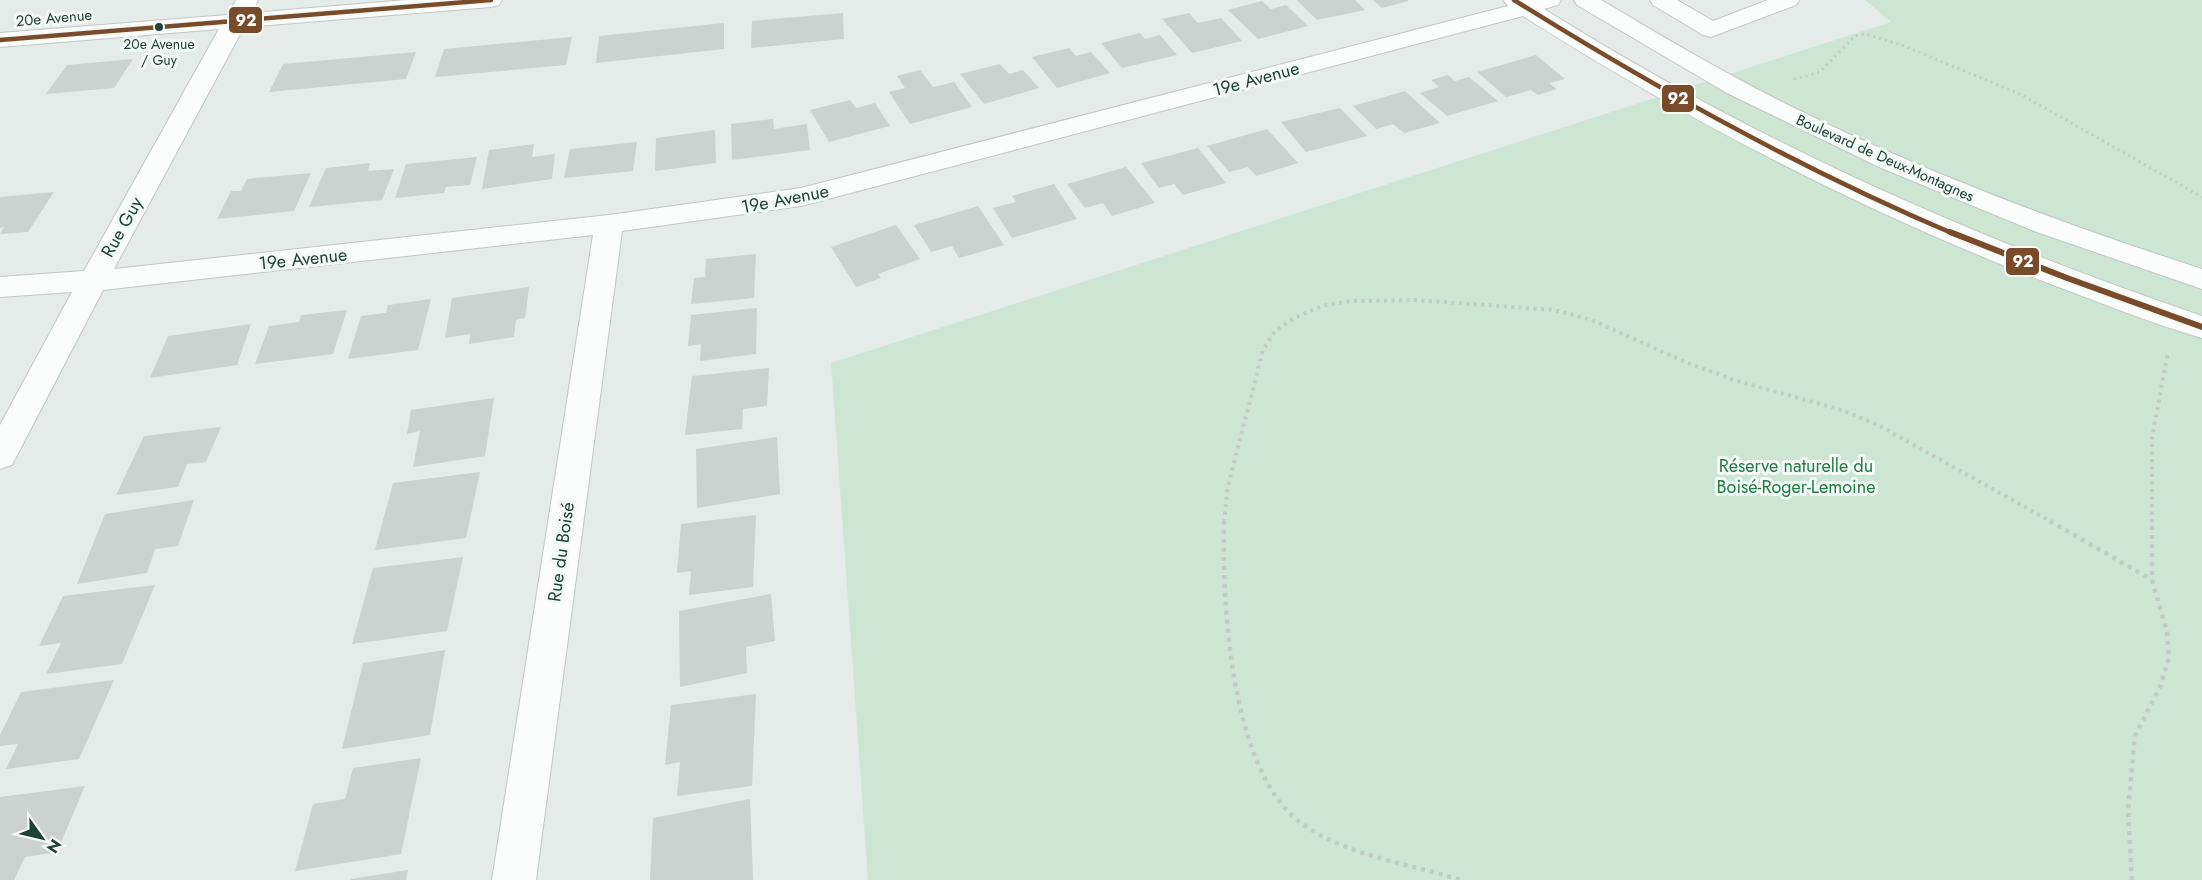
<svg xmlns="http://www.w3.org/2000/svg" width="2202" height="880" font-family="Jost,sans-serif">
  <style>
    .green { fill: #cde6d4 }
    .building { fill: #ccd2cf }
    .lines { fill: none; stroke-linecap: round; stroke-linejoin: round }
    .minor-casing { stroke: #c2c8c5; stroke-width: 2 }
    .path-far2 { stroke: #c1cbc7; stroke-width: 3; stroke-dasharray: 2 4; stroke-linecap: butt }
    .path-far1 { stroke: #c1cbc7; stroke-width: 4; stroke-dasharray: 3 4.5; stroke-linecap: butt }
    .path { stroke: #c1cbc7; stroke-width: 4.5; stroke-dasharray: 4 5; stroke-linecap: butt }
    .minor { fill: #fbfcfc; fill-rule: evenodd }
    .bus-1-far1-casing { stroke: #f3faf6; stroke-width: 8 }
    .bus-1-casing { stroke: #f3faf6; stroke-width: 10 }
    .bus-1-far1 { stroke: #7a4b2a; stroke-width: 4.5 }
    .bus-1 { stroke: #7a4b2a; stroke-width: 6 }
    .bus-dot { fill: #204137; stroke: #f3faf6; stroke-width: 2 }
    .labels { text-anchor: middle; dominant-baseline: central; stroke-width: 6; stroke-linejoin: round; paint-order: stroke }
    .far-bus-label { font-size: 14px; fill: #204137; stroke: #f3faf6 }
    .far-street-label { font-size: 15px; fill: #204137; stroke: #f3faf6 }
    .street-label { font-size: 18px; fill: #204137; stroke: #f3faf6 }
    .park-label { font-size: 18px; fill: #267b45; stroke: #f3faf6 }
    .line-badge { stroke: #f3faf6; stroke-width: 2 }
    .badge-label { font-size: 16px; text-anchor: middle; font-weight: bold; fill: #fff }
  </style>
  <rect width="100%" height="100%" fill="#e5ebe8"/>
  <path class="green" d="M1865,0H2202V880H868L831,363L1891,22Z"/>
  <path class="building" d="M1297,0H1355L1365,10L1317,20Z
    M1373,0H1408V1L1382,8Z
    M1262,1L1271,9L1286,5L1308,26L1258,39L1228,10Z
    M843,13L844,39L751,48L752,21Z
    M1189,13L1198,23L1221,18L1242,41L1192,53L1162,19Z
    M724,23V49L596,63L599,36Z
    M1140,33L1145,39L1160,35L1177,55L1122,68L1101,43Z
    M572,37L566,65L435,77L444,49Z
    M1069,48L1076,56L1091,52L1110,73L1057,88L1032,57Z
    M416,52L406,79L269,92L283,64Z
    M1536,55L1565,79L1549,83L1557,89L1538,95L1531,90L1506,97L1477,72Z
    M133,59L114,88L46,94L67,65Z
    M1000,64L1009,74L1023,70L1039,88L984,104L960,74Z
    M920,70L933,87L954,82L972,107L910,124L889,92L905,88L897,76Z
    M1448,75L1455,81L1469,77L1498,101L1447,116L1420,93L1439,87L1431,80Z
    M1405,91L1440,123L1404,133L1393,124L1376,129L1353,106Z
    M850,100L856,108L875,103L890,126L829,142L810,110Z
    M1340,108L1367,136L1306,152L1281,122Z
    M773,119L774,129L807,124L810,150L732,160L731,124Z
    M1267,129L1298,163L1256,176L1248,167L1229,172L1207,146Z
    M715,130L716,163L655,171L656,138Z
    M637,142L633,171L564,178L570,149Z
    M534,144L532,157L555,154L552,179L482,189L489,150Z
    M1198,148L1226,183L1183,195L1174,184L1159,188L1141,163Z
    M477,157L470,185L446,187L444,193L395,198L406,164Z
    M370,163L368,171L394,169L382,200L309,207L326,168Z
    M1126,167L1155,203L1112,216L1103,203L1085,208L1067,184Z
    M311,173L294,211L217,219L231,191H241L247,179Z
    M1054,184L1077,219L1012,238L993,208L1016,202L1012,196Z
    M54,192L28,232L0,234L4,227L0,228V197Z
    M978,206L1004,245L959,258L952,246L931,252L914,225Z
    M896,225L920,259L878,274L881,278L856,287L831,247Z
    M756,254L754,298L691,304L694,278L705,277L706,259Z
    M529,287L525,318L516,320L514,337L469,344L470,334L445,338L452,298Z
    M431,299L418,350L348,359L361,316L386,313L388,305Z
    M757,308L756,354L700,361L701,344L688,346L691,315Z
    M347,310L333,354L255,364L269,326L299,322L301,315Z
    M251,324L237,365L150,378L168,336Z
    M769,368L767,406L743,409L742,429L685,435L692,376Z
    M494,398L485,456L413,467L420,431L407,434L411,410Z
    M221,427L206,462L187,464L178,487L116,495L144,436Z
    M777,437L780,494L697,508L696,449Z
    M480,472L466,538L375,550L393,483Z
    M194,500L178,546L155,549L147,573L77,584L105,514Z
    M756,515L753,587L689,595L691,571L677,573L681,524Z
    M463,557L447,631L352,644L373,568Z
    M155,585L122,664L46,674L61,643L39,646L63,596Z
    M771,594L775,641L746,647L747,673L680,687L679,611Z
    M445,650L430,735L342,749L363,663Z
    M114,680L79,759L6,769L18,744L0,746V735L21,692Z
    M756,694L752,786L677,796L680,762L665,765L671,705Z
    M421,758L401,854L295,871L313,804L345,799L353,768Z
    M85,786L57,852L25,857L14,880H0V797Z
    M750,799L753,880H650L653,818Z
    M408,870L406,880H351V879Z"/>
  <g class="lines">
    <g class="minor-casing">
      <path id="minor" d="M236,0H258L252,13L407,0H502L499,5L491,7L244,27L114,269L609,215L801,188L1508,6L1503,0H1561L1558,5L1544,9C1755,141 1967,236 2202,316V338C2150,323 2099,302 2048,283C1864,212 1690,122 1523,16L801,206L622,231L536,880H492L593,235L103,290L12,465L0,469V425L72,292L0,297V277L84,271L219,29L0,47V33L228,15Z
        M1574,0H1601C1665,38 1729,76 1796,109C1927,173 2063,224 2202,269V289L2034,231L1879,167L1727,93L1577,5Z
        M1650,0H1677L1713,21L1768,0H1799L1796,5L1711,37L1703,35L1653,5Z"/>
    </g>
    <path class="path-far2" d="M1794,79L1820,72L1855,36L1864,34L1876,37L1902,45L2022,95L2202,197"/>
    <path class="path-far1" d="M1224,522L1228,486L1263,350L1275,331L1294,318L1322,306L1350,301L1415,300L1554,310L1592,320L1685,362L1737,381L1845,411L1878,425L2052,522
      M2152,522V438L2168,351"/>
    <path class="path" d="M1224,521C1222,602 1230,771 1301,823C1346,856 1408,863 1460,880
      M2050,521L2152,580
      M2132,880L2128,811L2135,736L2160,687L2169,658L2167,632L2152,580V521"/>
    <use href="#minor" class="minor"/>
    <g class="bus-1-far1-casing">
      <path id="bus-1-far1" d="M1514,0C1655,88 1800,169 1954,234
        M0,40L491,0"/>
    </g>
    <g class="bus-1-casing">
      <path id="bus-1" d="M1950,232L2067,278L2202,327"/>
    </g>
    <use href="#bus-1-far1" class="bus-1-far1"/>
    <use href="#bus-1" class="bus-1"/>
  </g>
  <circle class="bus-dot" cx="159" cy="27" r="5"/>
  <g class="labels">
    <g class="far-bus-label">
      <text x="159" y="44">20e Avenue<tspan x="159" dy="16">/ Guy</tspan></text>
    </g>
    <g class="far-street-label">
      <text transform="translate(54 18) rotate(-5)">20e Avenue</text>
      <text transform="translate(1885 158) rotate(24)">Boulevard de Deux-Montagnes</text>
    </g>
    <g class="street-label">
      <text transform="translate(1256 79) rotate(-15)">19e Avenue</text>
      <text transform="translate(785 199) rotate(-11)">19e Avenue</text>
      <text transform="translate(122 227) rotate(-61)">Rue Guy</text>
      <text transform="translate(303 259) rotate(-6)">19e Avenue</text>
      <text transform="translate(561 552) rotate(-82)">Rue du Boisé</text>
    </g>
    <g class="park-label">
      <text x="1796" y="466">Réserve naturelle du<tspan x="1796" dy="21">Boisé-Roger-Lemoine</tspan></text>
    </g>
  </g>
  <g class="line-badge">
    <rect x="228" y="6" width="35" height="28" rx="6" fill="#7a4b2a"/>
    <rect x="1661" y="84" width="34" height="29" rx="6" fill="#7a4b2a"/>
    <rect x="2005" y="247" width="35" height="29" rx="6" fill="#7a4b2a"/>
  </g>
  <g class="badge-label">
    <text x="246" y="26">92</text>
    <text x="1678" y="104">92</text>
    <text x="2023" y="267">92</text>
  </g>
  <g transform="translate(42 838) rotate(124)" stroke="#f3faf6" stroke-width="4.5" paint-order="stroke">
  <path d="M0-4.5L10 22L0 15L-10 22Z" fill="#204137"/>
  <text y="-9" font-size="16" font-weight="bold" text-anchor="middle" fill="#204137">N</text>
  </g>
</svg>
